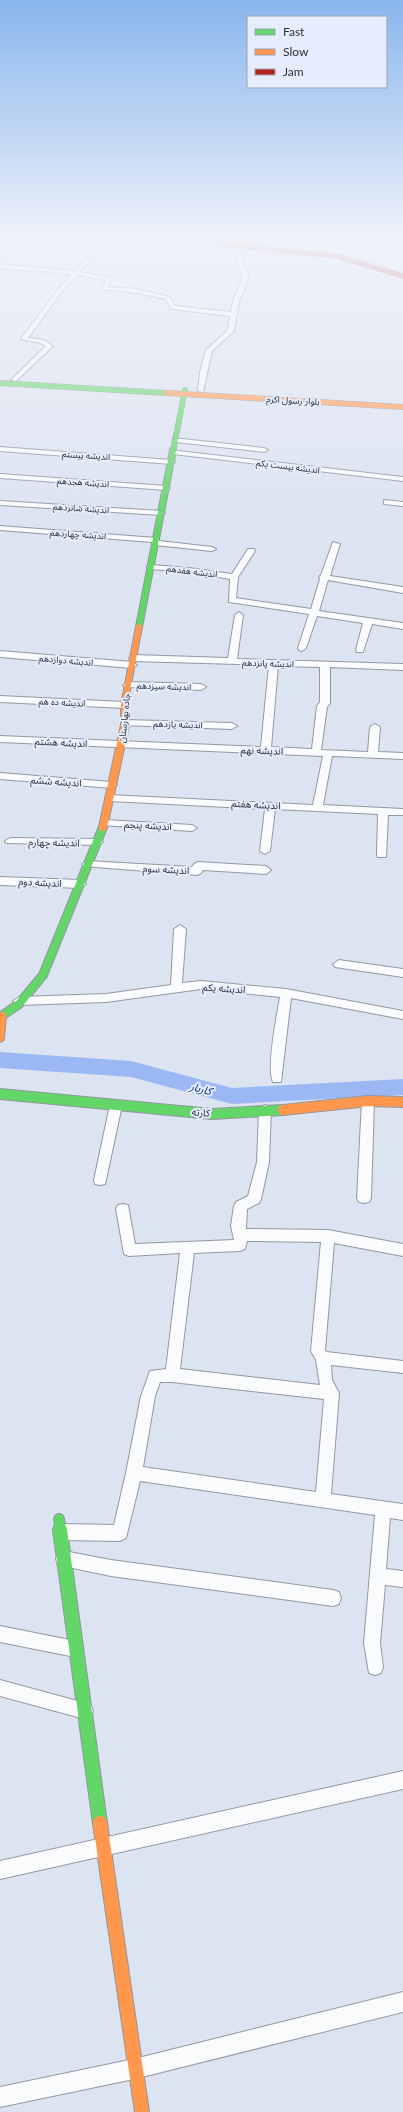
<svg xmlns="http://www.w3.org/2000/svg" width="403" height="2112" font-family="Lato,'Noto Sans Arabic',sans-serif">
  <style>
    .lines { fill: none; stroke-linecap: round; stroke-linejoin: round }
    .river { fill: #9cb8f4; fill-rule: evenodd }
    .street-casing { stroke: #9398a3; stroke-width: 2 }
    .fast-far4-casing { stroke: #9398a3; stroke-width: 6 }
    .fast-far3-casing { stroke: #9398a3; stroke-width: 8 }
    .fast-far2-casing { stroke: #9398a3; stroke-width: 10 }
    .fast-far1-casing { stroke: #9398a3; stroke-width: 12 }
    .fast-casing { stroke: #9398a3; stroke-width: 16 }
    .slow-far4-casing { stroke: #9398a3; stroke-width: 6 }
    .slow-far3-casing { stroke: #9398a3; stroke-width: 8 }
    .slow-far2-casing { stroke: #9398a3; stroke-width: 10 }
    .slow-far1-casing { stroke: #9398a3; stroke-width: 12 }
    .slow-casing { stroke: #9398a3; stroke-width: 16 }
    .jam-casing { stroke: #9398a3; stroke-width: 6 }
    .street { fill: #fafbfd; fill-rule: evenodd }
    .fast-far4 { stroke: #63d668; stroke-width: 5 }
    .fast-far3 { stroke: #63d668; stroke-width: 6 }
    .fast-far2 { stroke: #63d668; stroke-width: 8 }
    .fast-far1 { stroke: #63d668; stroke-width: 10 }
    .fast { stroke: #63d668; stroke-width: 14 }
    .slow-far4 { stroke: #ff974d; stroke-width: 5 }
    .slow-far3 { stroke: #ff974d; stroke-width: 6 }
    .slow-far2 { stroke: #ff974d; stroke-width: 8 }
    .slow-far1 { stroke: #ff974d; stroke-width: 10 }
    .slow { stroke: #ff974d; stroke-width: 14 }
    .jam { stroke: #b3261e; stroke-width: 5 }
    .labels { text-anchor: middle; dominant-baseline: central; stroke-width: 4; stroke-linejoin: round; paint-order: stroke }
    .far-street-label { font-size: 9px; fill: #2d313b; stroke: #e5edfd }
    .street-label { font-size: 10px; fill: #2d313b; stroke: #e5edfd }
    .water-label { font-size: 11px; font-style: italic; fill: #092780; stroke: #e5edfd }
  </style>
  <rect width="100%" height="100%" fill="#dce3f1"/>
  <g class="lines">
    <path class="river" d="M0,1052L131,1061L232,1088L403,1079V1095L232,1104L131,1077L0,1068Z"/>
    <g class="street-casing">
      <path id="street" d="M238,243L241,245L244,266L249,277L239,301L234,331L212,351L203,392L198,391L200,372L206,350L228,330L230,316L171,309L166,299L137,293L102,289L106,280L78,275L63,290L28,338L44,340L53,346L16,381L11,380L46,346L40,343L21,339L59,288L72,274L0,268V264L75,271L96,249L98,252L80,272L112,278L108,287L137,289L170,297L175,306L231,312L233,301L243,277L238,266L235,245Z
        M173,438L264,448L268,450L264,452L176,442H173Z
        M0,447L171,460L175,462L171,464L0,451Z
        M170,450L403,477V481L173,454H170Z
        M0,474L166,486L170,488L166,490L0,478Z
        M384,500L403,502V506L384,504Z
        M0,501L161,511L165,513L161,515L0,505Z
        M0,526L156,538H159V541L212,547L216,549L212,551L155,545H152V542L0,530Z
        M333,542L340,544L330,576L403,587V593L328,580L319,611L403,623V629L372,624L363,652H357L356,650L363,623L317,616L306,648L302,651L299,650L298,648L309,614L229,602L230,579L189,572L151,569L147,567L151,565L189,568L232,574L248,549H254L255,551L238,577L236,598L311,609L320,579L319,577L321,575Z
        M239,612L243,615L237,659L403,664V670L330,667V703L327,707L321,750L368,752L370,727L375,724L380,727L378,752L403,753V759L332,756L323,805L403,809V815H388L386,857H378L377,855L378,814L275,809L270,851L265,854L260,851L265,809L110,801L105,798L110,795L313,805L323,756L0,742V736L261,747L269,665L133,661L129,658L133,655L228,658L235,615ZM278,666L320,667V702L317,706L312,749L271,747Z
        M0,651L132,662L137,665L132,668L0,657Z
        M128,682L201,684L206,687L201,690L125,687L123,685Z
        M0,696L124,702L129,705L124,708L0,702Z
        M125,720L232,723L237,726L232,729L122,725V721Z
        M0,773L112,782L117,785L112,788L0,779Z
        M105,820L192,825L197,828L192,831L101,825L100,823Z
        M10,838L98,839L103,842L98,845L6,843L5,841Z
        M87,861L192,867L194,864L198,862L266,866L271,870L266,874L203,870L201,873L197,875L83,866L82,864Z
        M0,877L81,880L86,884L81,888L0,885Z
        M180,925L186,929L182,983L201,981L286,989L403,1011V1019L291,998L281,1082H273C266,1070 277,1014 280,997L201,989L106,1002L19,1005L13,1001L19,997L106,994L171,985L174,929Z
        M339,960L403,969V977L335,967L333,964Z
        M368,1096L372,1098L374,1101L371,1198L369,1202L364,1203L359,1202L357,1198L362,1101L364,1098Z
        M116,1100L120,1102L122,1105L106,1180L105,1184L100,1185L95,1184L94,1180L110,1105L112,1102Z
        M265,1105L269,1107L271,1110L269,1162L261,1199L259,1203L247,1209L246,1229L328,1230L403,1244V1256L334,1243L325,1350L327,1352L403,1361V1373L331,1365L332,1380L339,1393L331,1494L403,1504V1520L390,1518L386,1569L403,1571V1587L385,1585L380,1643L383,1667L381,1673L375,1675L369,1673L364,1643L375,1515L140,1481L126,1538L120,1541L61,1540L55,1537L53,1532L55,1527L61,1524L114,1525L126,1473L141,1396L150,1371L166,1369L180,1253L129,1256L124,1254L116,1209L118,1205L123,1204L128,1205L135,1244L234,1240L231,1226L234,1206L236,1202L248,1196L257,1162L259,1110L261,1107ZM247,1241L321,1242L311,1351L316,1360L320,1385L180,1369L194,1253L240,1251L245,1249ZM160,1382H172L324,1399L316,1492L143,1467L155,1396Z
        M64,1551L111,1560L333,1590L339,1592L341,1598L339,1604L333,1606L111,1576L58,1565L56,1559L58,1553Z
        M0,1626L75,1641L81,1643L83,1649L81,1655L75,1657L0,1642Z
        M0,1680L85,1703L91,1705L93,1711L91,1717L85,1719L0,1696Z
        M403,1771V1789L0,1879V1861Z
        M403,1992V2012L134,2079L0,2107V2087L134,2059Z"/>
    </g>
    <g class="fast-far4-casing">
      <path id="fast-far4" d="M0,383L166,393
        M173,451L185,390"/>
    </g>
    <g class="fast-far3-casing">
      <path id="fast-far3" d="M139,627L173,450"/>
    </g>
    <g class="fast-far2-casing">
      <path id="fast-far2" d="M0,1017L19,1004L43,975L103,827"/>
    </g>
    <g class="fast-far1-casing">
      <path id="fast-far1" d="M0,1094L212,1114L283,1110
        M59,1519L61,1531"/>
    </g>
    <g class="fast-casing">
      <path id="fast" d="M60,1530L100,1823"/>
    </g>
    <g class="slow-far4-casing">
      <path id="slow-far4" d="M166,393L403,407"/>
    </g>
    <g class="slow-far3-casing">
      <path id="slow-far3" d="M124,726V705L139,627"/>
    </g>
    <g class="slow-far2-casing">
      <path id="slow-far2" d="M103,827L125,725
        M0,1038L2,1016"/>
    </g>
    <g class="slow-far1-casing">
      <path id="slow-far1" d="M283,1110L368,1101L403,1102"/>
    </g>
    <g class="slow-casing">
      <path id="slow" d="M100,1823L142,2112"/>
    </g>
    <g class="jam-casing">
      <path id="jam" d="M208,237L220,244L336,256L403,276"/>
    </g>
    <use href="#street" class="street"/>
    <use href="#fast-far4" class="fast-far4"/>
    <use href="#fast-far3" class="fast-far3"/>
    <use href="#fast-far2" class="fast-far2"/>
    <use href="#fast-far1" class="fast-far1"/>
    <use href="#fast" class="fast"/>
    <use href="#slow-far4" class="slow-far4"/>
    <use href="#slow-far3" class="slow-far3"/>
    <use href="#slow-far2" class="slow-far2"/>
    <use href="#slow-far1" class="slow-far1"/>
    <use href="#slow" class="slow"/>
    <use href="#jam" class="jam"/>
  </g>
  <linearGradient id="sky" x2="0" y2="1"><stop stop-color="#89b6ed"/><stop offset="0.45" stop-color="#eff2f9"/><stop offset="1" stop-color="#eff2f9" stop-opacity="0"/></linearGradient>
  <rect width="403" height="532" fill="url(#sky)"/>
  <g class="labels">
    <g class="far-street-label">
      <text transform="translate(293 400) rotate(3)">بلوار رسول اکرم</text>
      <text transform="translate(86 455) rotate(4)">اندیشه بیستم</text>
      <text transform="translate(288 466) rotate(7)">اندیشه بیست یکم</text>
      <text transform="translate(83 482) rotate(4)">اندیشه هجدهم</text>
      <text transform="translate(81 508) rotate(4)">اندیشه شانزدهم</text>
      <text transform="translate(78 534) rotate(4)">اندیشه چهاردهم</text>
      <text transform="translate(192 571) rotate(7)">اندیشه هفدهم</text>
      <text transform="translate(66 660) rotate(5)">اندیشه دوازدهم</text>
      <text transform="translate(268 663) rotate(2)">اندیشه پانزدهم</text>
      <text transform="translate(164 686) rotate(2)">اندیشه سیزدهم</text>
      <text transform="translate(62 702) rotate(3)">اندیشه ده هم</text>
      <text transform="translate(124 718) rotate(-84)">جاده بهارستان</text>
      <text transform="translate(178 724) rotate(2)">اندیشه یازدهم</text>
    </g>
    <g class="street-label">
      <text transform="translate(61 742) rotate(3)">اندیشه هشتم</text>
      <text transform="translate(262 750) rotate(2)">اندیشه نهم</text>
      <text transform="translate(56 781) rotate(4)">اندیشه ششم</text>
      <text transform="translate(256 804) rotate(3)">اندیشه هفتم</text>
      <text transform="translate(148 825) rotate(3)">اندیشه پنجم</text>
      <text transform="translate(54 842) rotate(1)">اندیشه چهارم</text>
      <text transform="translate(166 869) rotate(3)">اندیشه سوم</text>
      <text transform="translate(40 882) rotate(3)">اندیشه دوم</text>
      <text transform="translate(224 988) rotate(4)">اندیشه یکم</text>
      <text transform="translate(201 1112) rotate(4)">کارته</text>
    </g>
    <g class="water-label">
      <text transform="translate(201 1088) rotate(15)">کاربار</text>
    </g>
  </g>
  <rect x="247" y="16" width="140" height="72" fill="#e5edfd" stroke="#9ba2af"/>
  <rect x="255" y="29" width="20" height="6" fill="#63d668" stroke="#9ba2af"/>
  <text x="283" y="36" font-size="12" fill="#2d313b">Fast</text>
  <rect x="255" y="49" width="20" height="6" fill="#ff974d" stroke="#9ba2af"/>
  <text x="283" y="56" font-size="12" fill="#2d313b">Slow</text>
  <rect x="255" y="69" width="20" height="6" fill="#b3261e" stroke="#9ba2af"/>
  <text x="283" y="76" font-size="12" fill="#2d313b">Jam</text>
</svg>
